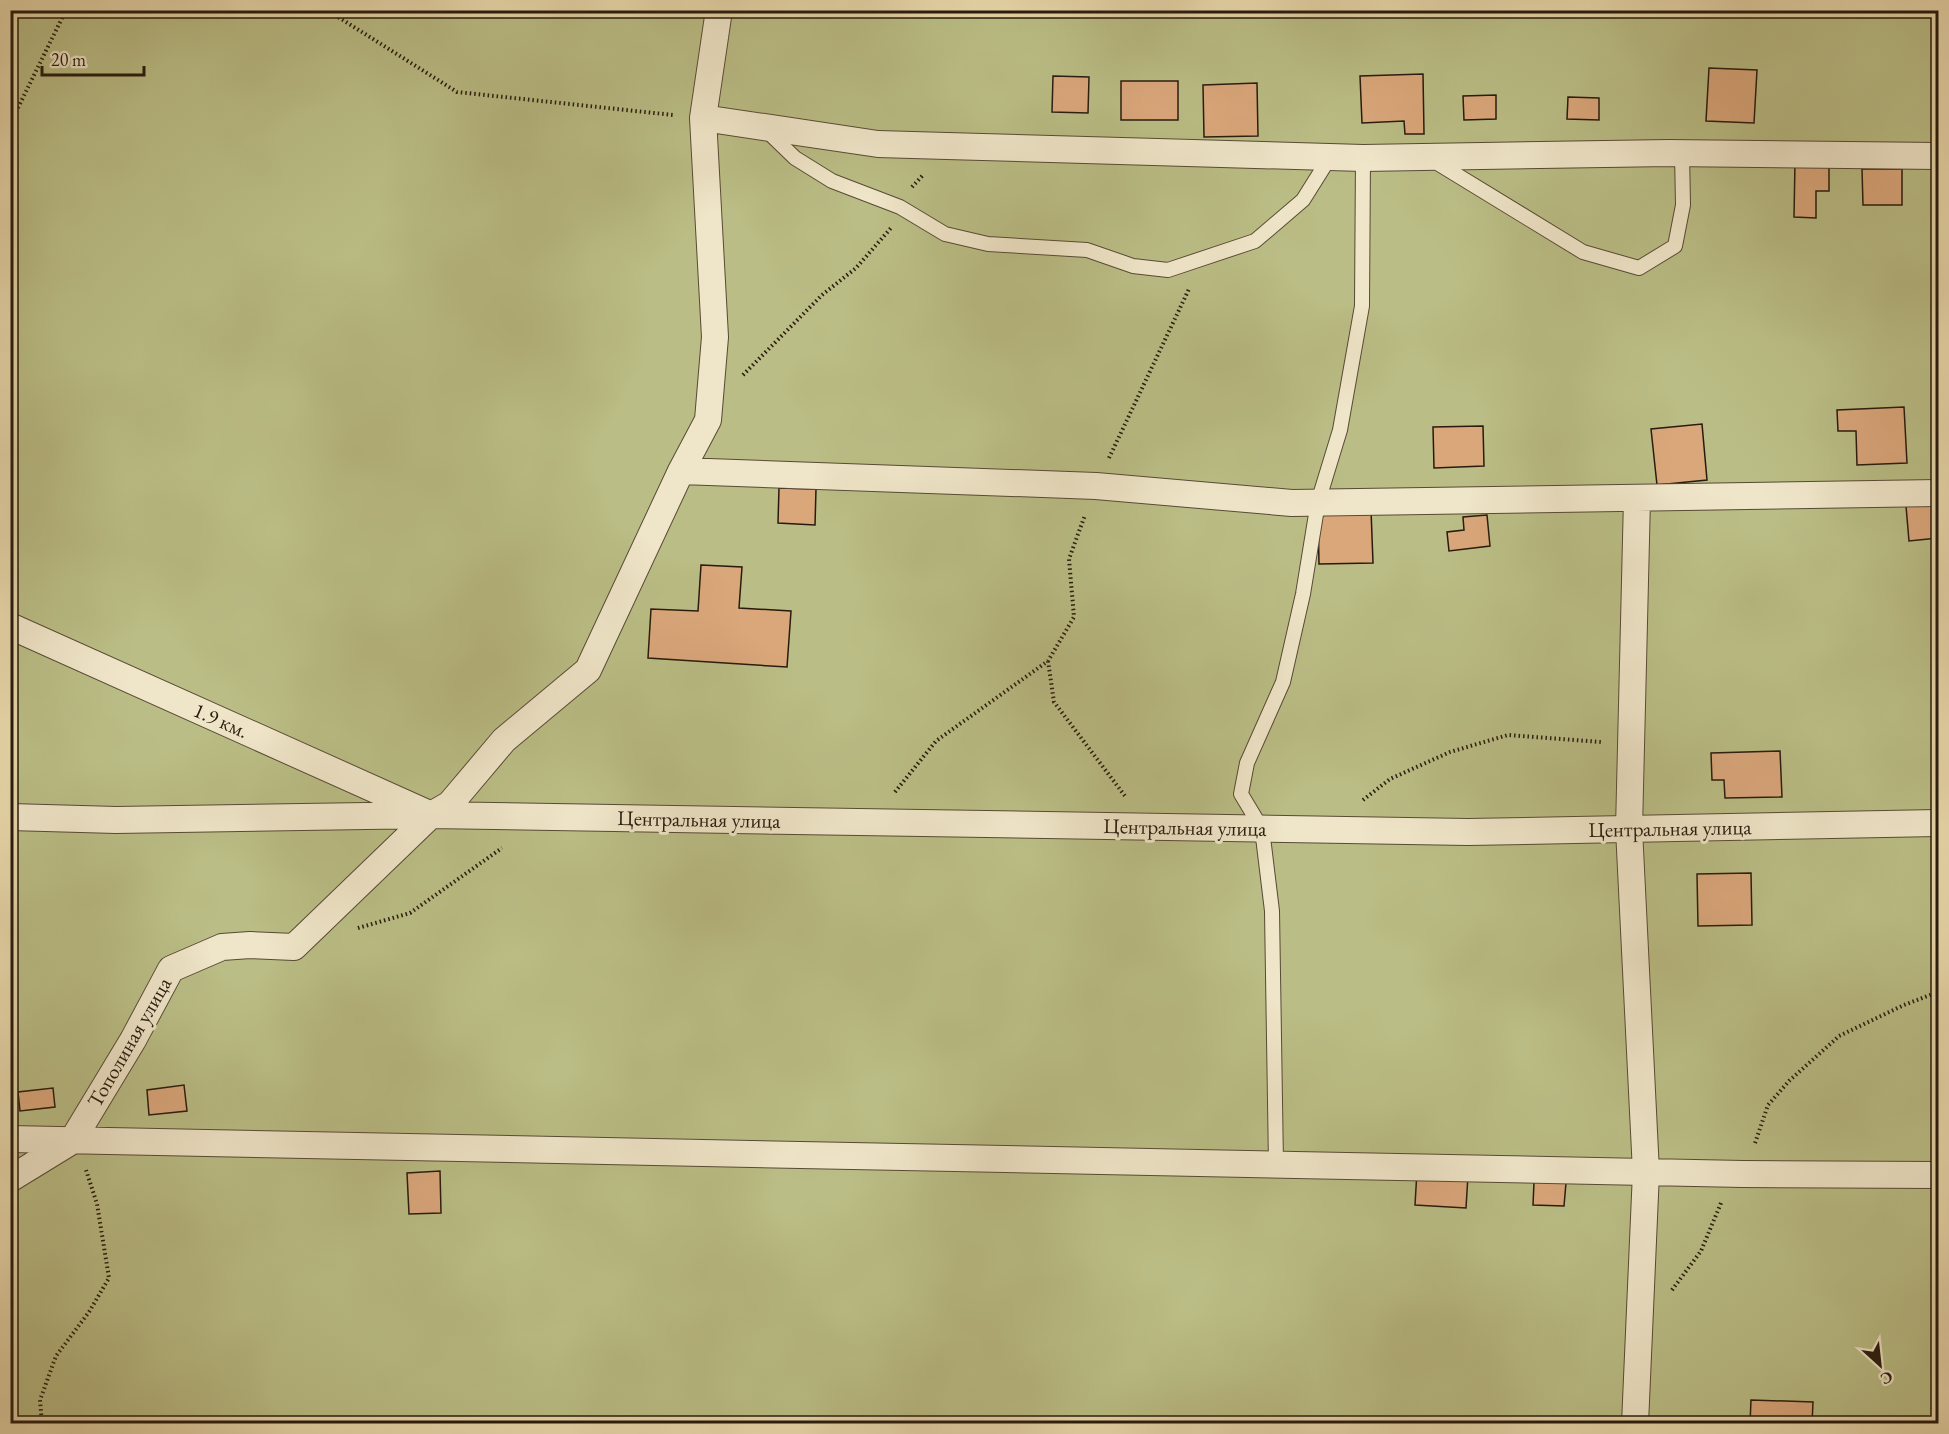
<svg xmlns="http://www.w3.org/2000/svg" width="1949" height="1434" font-family="'EB Garamond',serif">
  <style>
    .green { fill: #babd85; stroke: #716c4a; stroke-width: 1.5 }
    .building { fill: #daa77b; stroke: #281b0e; stroke-width: 1.5 }
    .lines { fill: none; stroke-linecap: round; stroke-linejoin: round }
    .service-casing { stroke: #584a35; stroke-width: 16 }
    .minor-casing { stroke: #584a35; stroke-width: 28 }
    .path { stroke: #281b0e; stroke-width: 4; stroke-dasharray: 1.5 3; stroke-linecap: butt }
    .service { stroke: #efe5c8; stroke-width: 14 }
    .minor { stroke: #efe5c8; stroke-width: 26 }
    .labels { text-anchor: middle; dominant-baseline: central; stroke-width: 6; stroke-linejoin: round; paint-order: stroke }
    .street-label { font-size: 21px; fill: #281b0e; stroke: #efe5c8 }
  </style>
  <rect width="100%" height="100%" fill="#e7d7aa"/>
  <filter id="stains"><feTurbulence type="fractalNoise" baseFrequency=".00333" numOctaves="4"/><feColorMatrix values="0 0 0 0 .2 0 0 0 0 .09 0 0 0 0 .02 0 0 0 .5 -.17"/></filter>
  <radialGradient id="worn" r=".72"><stop offset=".6" stop-color="#630" stop-opacity="0"/><stop offset="1" stop-color="#630" stop-opacity=".3"/></radialGradient>
  <path class="green" d="M11,11H1938V1423H11Z"/>
  <path class="building" d="M1709,68L1757,70L1754,123L1706,121Z
    M1423,74L1424,134H1405L1404,121L1362,123L1360,76Z
    M1053,76L1089,77L1088,113L1052,112Z
    M1121,81H1178V120H1121Z
    M1257,83L1258,136L1204,137L1203,85Z
    M1496,95V119L1464,120L1463,96Z
    M1568,97L1599,98V120L1567,119Z
    M1795,162H1829V191H1816V218L1794,217Z
    M1862,169H1902V205H1863Z
    M1904,407L1907,463L1857,465L1856,431H1838L1837,410Z
    M1702,424L1707,480L1657,485L1651,429Z
    M1483,426L1484,466L1434,468L1433,427Z
    M779,488L816,489L815,525L778,523Z
    M1938,504V538L1909,541L1906,506Z
    M1371,510L1373,563L1319,564L1318,512Z
    M1487,515L1490,546L1449,551L1447,532L1464,530L1463,517Z
    M701,565L742,567L739,608L791,611L787,667L648,658L651,609L698,611Z
    M1780,751L1782,797L1725,798L1724,780H1712L1711,753Z
    M1751,873L1752,925L1698,926L1697,874Z
    M184,1085L187,1111L149,1115L147,1090Z
    M53,1088L55,1107L20,1111L18,1092Z
    M440,1171L441,1213L409,1214L407,1173Z
    M1417,1171L1468,1175L1466,1208L1415,1205Z
    M1534,1182L1566,1183L1564,1206L1533,1205Z
    M1751,1400L1813,1402L1812,1424H1750Z
    M1181,1418H1211V1424H1181Z
    M1874,1420V1424H1833Z"/>
  <g class="lines">
    <g class="service-casing">
      <path id="service" d="M765,129L795,158L832,181L900,207L945,234L988,244L1087,250L1133,266L1168,270L1255,241L1303,200L1330,157
        M1434,161L1583,252L1639,268L1675,246L1683,205L1682,153
        M1276,1165L1272,911L1262,829L1241,794L1247,763L1283,682L1303,594L1318,502L1340,430L1362,306L1363,158"/>
    </g>
    <g class="minor-casing">
      <path id="minor" d="M703,118L878,144L947,146L1363,158L1669,153L1938,156
        M681,471L1096,486L1292,503L1938,493
        M10,626L425,812
        M10,817L116,820L431,815L1468,832L1938,823
        M10,1139L1743,1174L1938,1175
        M10,1179L72,1141L133,1040L171,969L222,947L250,945L294,947L431,815L450,804L504,740L588,670L681,471L708,420L715,337L703,118L719,10
        M1635,1424L1646,1172L1629,829L1637,498"/>
    </g>
    <path class="path" d="M327,10L457,92L673,115
      M10,124L66,10
      M912,187L923,175
      M743,375L822,295L856,268L891,228
      M1109,458L1189,289
      M1048,661L1054,702L1125,796
      M895,792L936,741L1048,661L1074,617L1069,559L1085,515
      M1363,800L1390,779L1450,752L1508,735L1601,742
      M358,928L410,913L502,848
      M1755,1143L1768,1105L1789,1081L1839,1036L1904,1005L1938,992
      M1672,1290L1701,1251L1721,1203
      M42,1424L40,1400L56,1356L89,1312L109,1278L97,1204L86,1170"/>
    <use href="#service" class="service"/>
    <use href="#minor" class="minor"/>
  </g>
  <g class="labels">
    <g class="street-label">
      <text transform="translate(221 720) rotate(24)">1.9 км.</text>
      <text transform="translate(699 819) rotate(1)">Центральная улица</text>
      <text transform="translate(1185 827) rotate(1)">Центральная улица</text>
      <text transform="translate(1670 828) rotate(-1)">Центральная улица</text>
      <text transform="translate(129 1042) rotate(-60)">Тополиная улица</text>
    </g>
  </g>
  <rect width="1949" height="1434" fill="none" stroke="#e7d7aa" stroke-width="36"/>
  <rect x="12" y="12" width="1925" height="1410" fill="none" stroke="#281b0e" stroke-width="3"/>
  <rect x="18" y="18" width="1913" height="1398" fill="none" stroke="#281b0e" stroke-width="1.5"/>
  <g transform="translate(1880 1365) rotate(153)" stroke="#efe5c8" stroke-width="4.5" paint-order="stroke">
  <path d="M0-4.5L10 22L0 15L-10 22Z" fill="#281b0e"/>
  <text y="-9" font-size="16" font-weight="bold" text-anchor="middle" fill="#281b0e">С</text>
  </g>
  <path d="M42 66v9h102v-9" fill="none" stroke="#281b0e" stroke-width="3"/>
  <text x="51" y="66" font-size="18" fill="#281b0e" stroke="#efe5c8" stroke-width="4.5" paint-order="stroke">20 m</text>
  <rect width="100%" height="100%" filter="url(#stains)"/>
  <rect width="100%" height="100%" fill="url(#worn)"/>
</svg>
